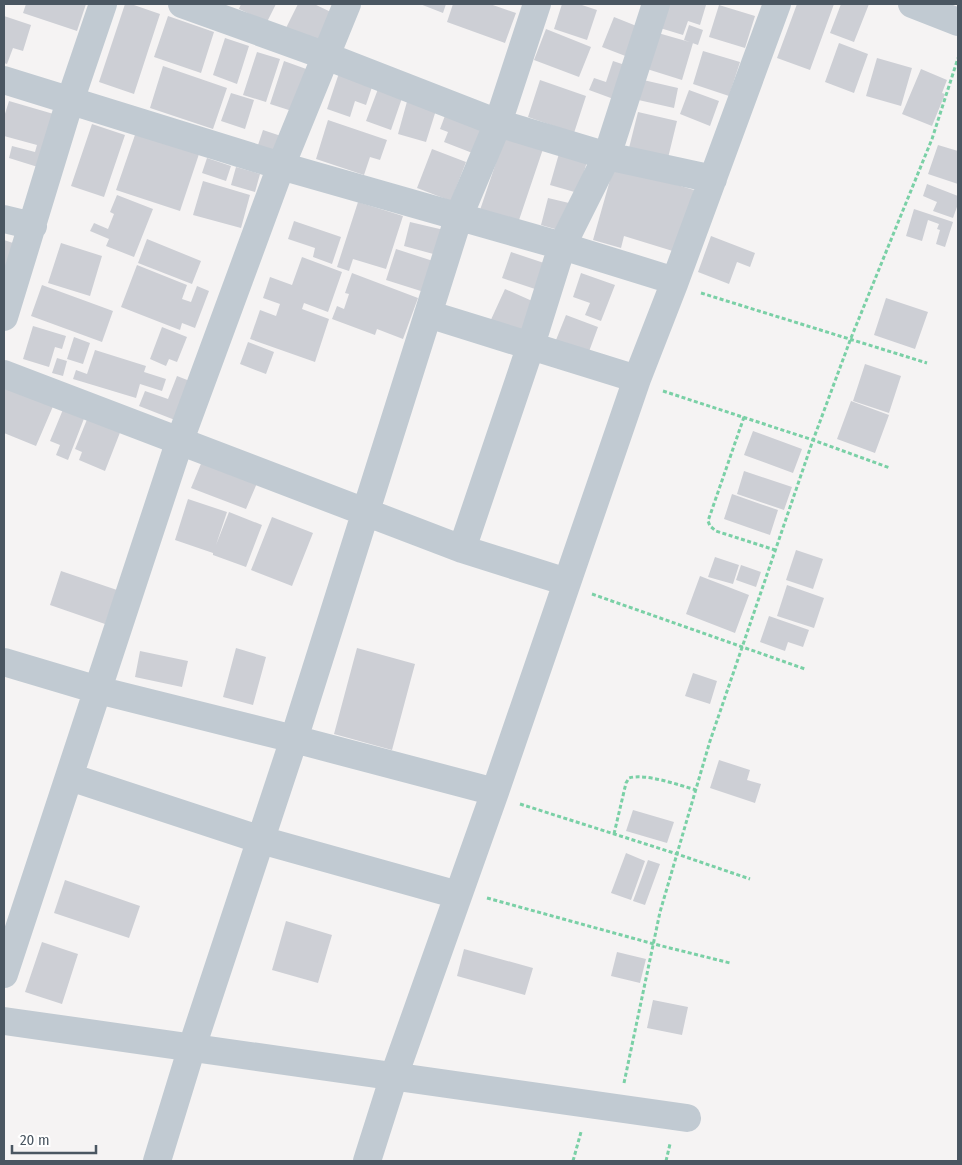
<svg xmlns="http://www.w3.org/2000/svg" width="962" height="1165" font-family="'Fira Sans Condensed',sans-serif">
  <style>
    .building { fill: #cdcfd5 }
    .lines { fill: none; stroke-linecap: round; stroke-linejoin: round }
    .path { stroke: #7ad0a6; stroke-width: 3; stroke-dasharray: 4 2.5; stroke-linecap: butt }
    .minor { stroke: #c1cad2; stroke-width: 28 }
  </style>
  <rect width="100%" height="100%" fill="#f5f3f3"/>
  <path class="building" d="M26,4H86L77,31L23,13Z
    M125,4H131L160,14L134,94L99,82Z
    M241,4H276L267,22L239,9Z
    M298,4H314L333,13L317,46L285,30Z
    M420,4H446L443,13Z
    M453,4H490L516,13L505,43L447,22Z
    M562,4H579L597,10L587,40L554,29Z
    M667,4L706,5L700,25L688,21L683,35L660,28Z
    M797,4H834L810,70L777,58Z
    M841,4H869L854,42L830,33Z
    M719,5L755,16L745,48L709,37Z
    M4,16L31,25L23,51L13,48L7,64L4,63Z
    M168,16L214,32L201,73L154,57Z
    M614,17L639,27L628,57L602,47Z
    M689,25L703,30L698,45L684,40Z
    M546,29L591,47L579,77L534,60Z
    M658,33L693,43L682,80L647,69Z
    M225,38L249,46L237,84L213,75Z
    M839,43L868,54L854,93L825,82Z
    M703,51L740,62L729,96L693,84Z
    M257,52L280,59L266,102L243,95Z
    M877,58L912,68L901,106L866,96Z
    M284,61L309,70L295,112L270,104Z
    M613,61L631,67L619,101L589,90L594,78L606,82Z
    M163,66L227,88L213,129L150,108Z
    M921,69L947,80L942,93L945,94L932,126L902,114Z
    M339,73L373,84L366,105L355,101L350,117L327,109Z
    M639,79L678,88L674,108L634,99Z
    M540,80L586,96L574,133L528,117Z
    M378,89L402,98L391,130L366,121Z
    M689,90L719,101L710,126L680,114Z
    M231,93L254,100L245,129L221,121Z
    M408,98L437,107L426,142L398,134Z
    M9,101L57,115L41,168L9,158L12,146L35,152L37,145L4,136V117Z
    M638,112L677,121L668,158L629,148Z
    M446,113L484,128L475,154L444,142L448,132L440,129Z
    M328,120L387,140L380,160L370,157L364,175L316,159Z
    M92,124L125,135L104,197L71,186Z
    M263,130L287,138L282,153L258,145Z
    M136,132L199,154L180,211L116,190Z
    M505,136L543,149L518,223L480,210Z
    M938,145L958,151V184L928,174Z
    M432,149L466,162L451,201L417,188Z
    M560,150L588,158L578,193L550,185Z
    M207,158L231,166L226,181L202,173Z
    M614,166L694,190L676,252L624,236L621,248L593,240Z
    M236,167L260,174L255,192L231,185Z
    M203,181L250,195L241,228L193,215Z
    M927,184L958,196V204L953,218L933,211L937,202L923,196Z
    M117,195L153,209L134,257L106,246L109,239L90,231L94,223L108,229L114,214L110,212Z
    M548,198L569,203L562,231L541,225Z
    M358,202L403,216L386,269L353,259L349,271L337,267Z
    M914,209L953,222L945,247L936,244L940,230L937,229L939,224L928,220L922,241L906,236Z
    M294,221L341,237L332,264L313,257L315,248L288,239Z
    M410,222L444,230L437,255L404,246Z
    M711,236L755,253L750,267L737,262L729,284L698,272Z
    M147,239L201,261L192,284L138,263Z
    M4,240L13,243L4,273Z
    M61,243L102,256L90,296L48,283Z
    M396,249L433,261L424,292L386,280Z
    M511,252L547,264L538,290L502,278Z
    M302,257L342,272L328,312L304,303L302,309L329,319L315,362L250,339L260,310L276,316L280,304L263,298L270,277L292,285Z
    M137,265L187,285L182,299L191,302L197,286L209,291L195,328L182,323L180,330L121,307Z
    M352,273L418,298L403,339L377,329L375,335L332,319L337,306L344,309L349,294L345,293Z
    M581,273L615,285L601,321L585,315L590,303L573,297Z
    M42,285L113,311L102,342L31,316Z
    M505,289L539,304L524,340L489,324Z
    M886,298L928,312L915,349L874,335Z
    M566,315L598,327L587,357L554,345Z
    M33,326L66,336L62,349L55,347L49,367L23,359Z
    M162,327L187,337L177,362L169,359L166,366L150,359Z
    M74,337L90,343L83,364L67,359Z
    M248,342L274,352L266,374L240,364Z
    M95,350L146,366L144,372L166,379L162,391L140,384L136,398L73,379L76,370L87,374Z
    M57,358L67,361L63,376L52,373Z
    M865,364L901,376L889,413L853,401Z
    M177,376L195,383L180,422L139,406L145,391L168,399Z
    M7,383L54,404L36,446L4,433V391Z
    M851,401L889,415L875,453L837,439Z
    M64,407L85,416L68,460L56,455L60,445L50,441Z
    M88,417L121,430L105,471L79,460L82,452L75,449Z
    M753,431L802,449L793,473L744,455Z
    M205,454L260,476L246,509L191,488Z
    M744,471L792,487L784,510L737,494Z
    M732,494L778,510L770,535L724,519Z
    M188,499L227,512L216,545L229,512L262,525L246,567L213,555V553L175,540Z
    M272,517L313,533L292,586L251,570Z
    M796,550L823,559L813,589L786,580Z
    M715,557L739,565L733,584L708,577Z
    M741,565L761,572L756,587L736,580Z
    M61,571L117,590L105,624L50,605Z
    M700,576L749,595L735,633L686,614Z
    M787,585L824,598L814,628L777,616Z
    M769,616L809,630L803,647L788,642L785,651L760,642Z
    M236,648L266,657L253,705L223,697Z
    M357,648L415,664L392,750L334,734Z
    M140,651L188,661L182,687L135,677Z
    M693,673L717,681L710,704L685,696Z
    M719,760L750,770L747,780L761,784L755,803L710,788Z
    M633,810L674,822L667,843L626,831Z
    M626,853L645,861L631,900L611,893Z
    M648,860L660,864L645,905L633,901Z
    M65,880L140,906L129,938L54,913Z
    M286,921L332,935L318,983L272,970Z
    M42,942L78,954L62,1004L25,992Z
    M464,949L533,968L525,995L457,976Z
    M617,952L646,959L640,983L611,976Z
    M653,1000L688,1007L682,1035L647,1028Z"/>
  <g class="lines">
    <path class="path" d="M701,293L927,363
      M663,391L813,440L890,468
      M744,417L708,521L710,526L716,531L775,550
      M592,594L805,669
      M520,804L677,854L750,879
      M614,834L626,783L629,778C645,773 679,785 696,790
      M487,898L654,944L730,963
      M624,1083L660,912L710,741L812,443L851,338L932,139L958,58
      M573,1161L581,1132
      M666,1161L670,1144"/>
    <path class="minor" d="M182,4L326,56L498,123L607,156L713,179
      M912,4L958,22
      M4,80L281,166L562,246L675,281
      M4,219L33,226
      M428,314L637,379
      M4,317L70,101L103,4
      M4,374L462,549L567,582
      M462,549L531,345L562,246L607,156L656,4
      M4,662L98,690L294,739L495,792
      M70,777L261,840L458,895
      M4,974L180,440L281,166L347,4
      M4,1021L687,1118
      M157,1161L192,1047L294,739L459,216L498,123L537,4
      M367,1161L394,1076L495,792L637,379L674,284L777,4"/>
  </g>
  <rect width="962" height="1165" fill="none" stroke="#4a5661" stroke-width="10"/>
  <path d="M12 1145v8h84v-8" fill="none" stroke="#4a5661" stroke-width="2.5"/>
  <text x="20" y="1145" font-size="15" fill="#4a5661" stroke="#ffffff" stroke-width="4" paint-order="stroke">20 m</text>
</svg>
